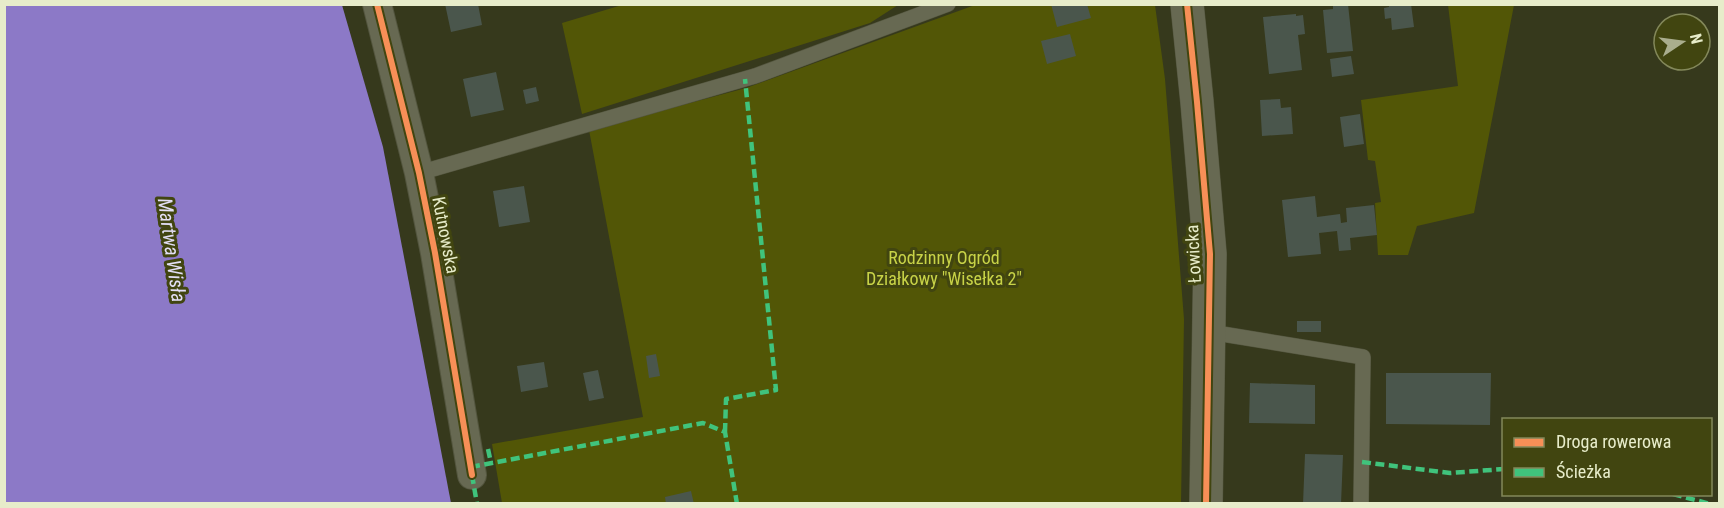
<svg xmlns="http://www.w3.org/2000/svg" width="1724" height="508" font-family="'Roboto Condensed',sans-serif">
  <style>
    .green { fill: #525606 }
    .water { fill: #8c79c7 }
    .building { fill: #4a564c }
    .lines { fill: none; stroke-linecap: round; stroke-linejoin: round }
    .lane-casing { stroke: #53553e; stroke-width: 16 }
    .street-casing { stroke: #53553e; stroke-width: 30 }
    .secondary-casing { stroke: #53553e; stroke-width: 34 }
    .lane { stroke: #676952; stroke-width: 15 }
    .street { stroke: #676952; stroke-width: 28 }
    .secondary { stroke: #676952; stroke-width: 33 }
    .quiet { stroke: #40c37c; stroke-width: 4.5; stroke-dasharray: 9 4.5; stroke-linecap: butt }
    .cycleway-casing { stroke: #414510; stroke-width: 10 }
    .cycleway { stroke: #f78f57; stroke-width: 6 }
    .labels { text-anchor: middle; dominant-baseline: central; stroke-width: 6; stroke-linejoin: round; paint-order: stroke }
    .street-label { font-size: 18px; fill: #e7ecca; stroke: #414510 }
    .park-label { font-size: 18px; fill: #c8d347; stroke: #414510 }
    .water-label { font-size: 20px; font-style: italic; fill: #e3dff6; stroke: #414510 }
  </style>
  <rect width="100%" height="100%" fill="#36391c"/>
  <path class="green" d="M622,5V4L898,5L870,23L582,114L562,23Z
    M975,5H1155L1165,79L1184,319L1181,503H502L492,444L643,417L589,130L746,88Z
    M1448,5H1514L1474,213L1417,226L1408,255H1378L1375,203L1381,202L1375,161L1368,160L1361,100L1458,86Z"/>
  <path class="water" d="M4,5H342L383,147L451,503H5Z"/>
  <path class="building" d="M445,4H478L482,25L451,32Z
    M1051,4H1087L1091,18L1057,27Z
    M1333,4H1348L1353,51L1327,53L1323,10L1333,9Z
    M1389,4H1411L1414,27L1392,30L1391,18L1385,19L1384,8L1389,7Z
    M1296,14V16L1303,15L1305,34L1298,35L1302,70L1269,74L1263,17Z
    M1070,34L1076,56L1047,64L1041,41Z
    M1351,56L1354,74L1332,77L1330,59Z
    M496,72L504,110L471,117L463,79Z
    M536,87L539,101L526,104L523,90Z
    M1280,99L1281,108L1291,107L1293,134L1262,136L1260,100Z
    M1360,114L1364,144L1344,147L1340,117Z
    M524,186L530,222L499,227L493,191Z
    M1315,196L1317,217L1340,214L1341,223L1347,222L1346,208L1374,205L1377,235L1350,238L1351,250L1339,251L1337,231L1319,233L1321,254L1288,257L1282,200Z
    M1297,321H1321V332H1297Z
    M656,354L660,376L649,378L646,356Z
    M544,362L548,387L521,392L517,366Z
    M598,370L604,398L589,401L583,373Z
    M1386,373H1491L1490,425L1386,424Z
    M1250,383L1315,385V424L1249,423Z
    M1305,454L1343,455L1341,504H1303Z
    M691,491L694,504H666L665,497Z"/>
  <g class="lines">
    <g class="lane-casing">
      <path id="lane" d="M419,173L755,76L948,4
        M1210,332L1363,357L1361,504"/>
    </g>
    <g class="street-casing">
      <path id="street" d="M377,4L419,173L435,253L472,475"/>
    </g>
    <g class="secondary-casing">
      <path id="secondary" d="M1187,4L1197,102L1210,254L1206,504"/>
    </g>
    <use href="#lane" class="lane"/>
    <use href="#street" class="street"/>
    <use href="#secondary" class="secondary"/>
    <path class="quiet" d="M725,432L726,399L776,390L745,79
      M488,449L491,463
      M1362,462L1450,473L1504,469
      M471,467L703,423L725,432L737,504
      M472,475L477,504
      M1673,494L1710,504"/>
    <g class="cycleway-casing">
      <path id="cycleway" d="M377,4L419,173L435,253L472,475
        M1187,4L1197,102L1210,254L1206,504"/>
    </g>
    <use href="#cycleway" class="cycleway"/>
  </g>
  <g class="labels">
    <g class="street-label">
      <text transform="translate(446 235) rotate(79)">Kutnowska</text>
      <text transform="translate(1193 254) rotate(-93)">Łowicka</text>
    </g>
    <g class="park-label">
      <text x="944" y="257">Rodzinny Ogród<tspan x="944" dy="21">Działkowy "Wisełka 2"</tspan></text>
    </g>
    <g class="water-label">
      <text transform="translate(172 250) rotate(82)">Martwa Wisła</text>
    </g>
  </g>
  <rect width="1724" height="508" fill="none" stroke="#e7ecca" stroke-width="12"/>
  <rect x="1502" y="418" width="210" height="78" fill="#414510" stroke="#83885a" stroke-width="1.5"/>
  <rect x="1514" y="438" width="30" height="9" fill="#f78f57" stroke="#83885a" stroke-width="1.5"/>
  <text x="1556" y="448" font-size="18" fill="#e7ecca">Droga rowerowa</text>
  <rect x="1514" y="468" width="30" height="9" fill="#40c37c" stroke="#83885a" stroke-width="1.5"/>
  <text x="1556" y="478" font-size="18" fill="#e7ecca">Ścieżka</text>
  <g transform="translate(1682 42) rotate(77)"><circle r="28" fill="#414510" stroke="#83885a" stroke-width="1.5"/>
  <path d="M0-4.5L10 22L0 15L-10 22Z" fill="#a9ad8d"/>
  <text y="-9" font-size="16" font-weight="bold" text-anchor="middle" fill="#e7ecca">N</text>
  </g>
</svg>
